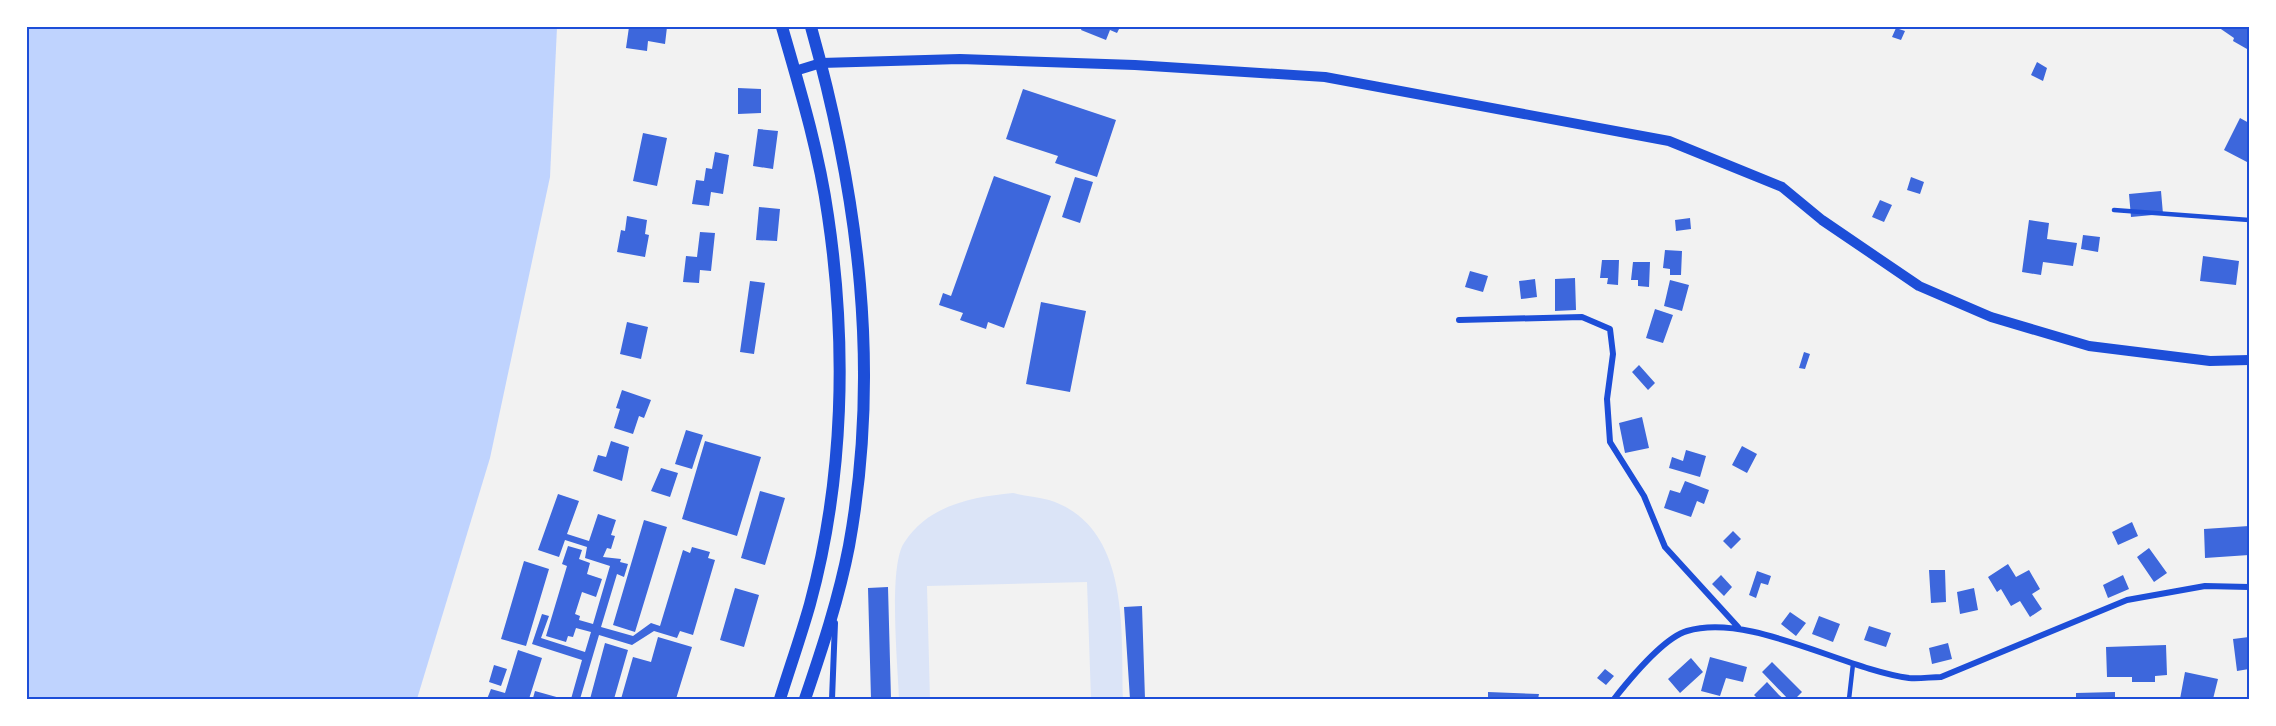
<svg xmlns="http://www.w3.org/2000/svg" width="2276" height="726" font-family="Spectral,serif">
  <style>
    .green { fill: #dbe4f7 }
    .water { fill: #bfd3fe }
    .building { fill: #3d67dc }
    .lines { fill: none; stroke-linecap: round; stroke-linejoin: round }
    .service { stroke: #1d4ed8; stroke-width: 4.5 }
    .minor { stroke: #1d4ed8; stroke-width: 6 }
    .tertiary { stroke: #1d4ed8; stroke-width: 10 }
    .secondary { stroke: #1d4ed8; stroke-width: 12 }
    .neatline { fill: none; stroke: #1d4ed8; stroke-width: 2 }
  </style>
  <rect width="100%" height="100%" fill="#f2f2f2"/>
  <path class="green" d="M1013,493C1025,496 1038,497 1049,500C1131,526 1121,632 1123,699H1091L1087,582L927,586L930,699H899C898,667 888,567 904,543C928,505 972,497 1013,493Z"/>
  <path class="water" d="M27,27H557L550,177L490,458L417,699H27Z"/>
  <path class="building" d="M629,27H667L665,44L648,41L647,51L626,48Z
    M1082,27H1120L1117,33L1110,30L1106,40L1081,30Z
    M2218,27L2249,28L2247,49L2233,41L2234,38Z
    M1896,28L1905,31L1901,40L1892,37Z
    M2037,62L2047,68L2043,81L2031,75Z
    M738,88L761,89V113L738,114Z
    M1023,89L1116,120L1097,177L1055,163L1058,156L1006,139Z
    M2240,118L2249,123L2247,162L2224,150Z
    M758,129L778,131L773,169L753,166Z
    M643,133L667,138L657,186L633,181Z
    M715,152L729,155L723,194L711,192L709,206L692,204L696,180L704,181L706,168L712,169Z
    M994,176L1051,196L1004,328L988,322L986,329L960,320L963,313L939,305L943,293L951,296Z
    M1075,177L1093,182L1080,223L1062,217Z
    M1911,177L1924,182L1920,194L1907,190Z
    M2161,191L2163,214L2131,217L2129,194Z
    M1880,200L1892,205L1884,222L1872,217Z
    M759,207L780,209L777,241L756,240Z
    M627,216L647,220L645,234L649,235L645,257L617,252L621,230L625,231Z
    M1690,218L1691,229L1676,231L1675,220Z
    M2029,220L2049,223L2047,239L2077,243L2073,266L2043,262L2041,275L2022,272Z
    M700,232L715,233L711,271L700,270L699,283L683,282L686,256L697,257Z
    M2083,235L2100,237L2098,252L2081,249Z
    M1665,250L1682,251L1681,275H1670V269L1663,268Z
    M2203,256L2239,261L2236,285L2200,281Z
    M1602,260H1619L1618,285L1607,284L1608,278H1600Z
    M1633,262H1650L1649,287L1638,286V280H1631Z
    M1470,271L1488,276L1483,292L1465,287Z
    M1575,278L1576,310L1555,311V279Z
    M1535,279L1537,297L1521,299L1519,281Z
    M1670,280L1689,285L1682,311L1664,306Z
    M750,281L765,283L754,354L740,352Z
    M1041,302L1086,311L1070,392L1026,384Z
    M1655,309L1673,315L1663,343L1646,338Z
    M627,322L648,327L641,359L620,354Z
    M1804,352L1810,354L1805,369L1799,368Z
    M1639,365L1655,383L1648,390L1632,372Z
    M622,390L651,400L644,418L639,416L633,434L614,428L620,409L616,408Z
    M1642,417L1649,448L1625,453L1619,423Z
    M686,430L703,435L692,469L675,464Z
    M611,441L629,447L622,481L593,471L598,455L606,457Z
    M705,441L761,457L737,536L682,519Z
    M1742,446L1757,454L1747,473L1732,465Z
    M1686,450L1706,456L1700,477L1669,468L1672,457L1683,461Z
    M661,468L678,473L670,497L651,491Z
    M1685,481L1709,490L1704,504L1697,501L1691,517L1664,508L1670,490L1680,493Z
    M760,491L785,498L765,565L741,558Z
    M558,494L579,501L567,534L589,541L598,514L616,520L611,535L615,536L611,549L607,548L603,557L621,559L620,562L628,564L624,577L617,574L601,627L633,636L651,623L660,626L683,550L690,553L692,547L710,552L708,558L715,560L693,635L680,631L677,638L654,631L632,645L599,635L580,699H571L582,660L532,644L542,614L549,616L541,638L585,652L591,632L576,628L573,637L568,636L566,642L546,636L567,566L562,564L568,546L582,550L579,559L590,563L587,574L602,579L596,597L582,592L575,614L580,616L579,620L593,624L610,566L585,558L587,547L565,540L559,557L538,550Z
    M644,520L667,527L635,632L613,625Z
    M2132,522L2138,536L2118,545L2112,532Z
    M2249,526V555L2205,558L2204,529Z
    M1733,531L1741,539L1731,549L1723,541Z
    M2149,548L2167,573L2154,582L2137,557Z
    M524,561L549,569L526,646L501,639Z
    M2008,564L2016,577L2029,570L2040,589L2032,594L2042,609L2030,617L2020,601L2011,606L2001,589L1997,592L1988,577Z
    M1929,570H1945L1946,602L1931,603Z
    M1757,571L1771,576L1768,585L1761,583L1756,598L1749,595Z
    M1721,575L1732,587L1724,596L1712,584Z
    M2123,575L2129,589L2108,598L2103,585Z
    M888,587L891,699H871L868,588Z
    M735,588L759,595L744,647L720,640Z
    M1974,588L1978,610L1960,614L1957,592Z
    M1142,606L1145,699H1130L1124,607Z
    M1790,612L1806,623L1796,636L1781,624Z
    M1819,616L1840,624L1833,642L1812,634Z
    M1869,626L1891,633L1886,647L1864,640Z
    M658,637L692,647L676,699H621L633,657L651,662Z
    M2249,637V669L2237,671L2233,639Z
    M605,643L628,650L614,699H590Z
    M1948,643L1952,659L1932,664L1929,648Z
    M2166,645L2167,675L2155,676V682H2132V677H2107L2106,647Z
    M518,650L542,658L529,699H487L491,689L505,693Z
    M1710,657L1747,667L1743,682L1726,678L1720,696L1701,691Z
    M1691,658L1703,672L1680,693L1668,679Z
    M1772,662L1802,692L1795,699H1788L1762,672Z
    M494,665L507,669L501,686L489,682Z
    M1605,669L1614,676L1606,685L1597,678Z
    M2185,672L2218,679L2213,699H2180Z
    M1767,682L1779,695L1784,699H1758L1754,695Z
    M535,691L560,698V699L533,698Z
    M1488,692L1539,694L1538,699H1488Z
    M2115,692V699H2076V693Z"/>
  <g class="lines">
    <path class="service" d="M2114,210L2249,220
      M1849,699L1853,664"/>
    <path class="minor" d="M1459,320L1582,317L1610,329L1613,354L1607,399L1610,442L1644,496L1665,547L1738,627
      M832,699L835,623
      M1614,699C1629,680 1663,638 1687,631C1749,612 1843,669 1909,678C1919,679 1931,677 1941,677L2127,600L2205,586L2249,587"/>
    <path class="tertiary" d="M795,71L821,63L960,59L1135,65L1325,77L1669,141L1782,187L1822,220L1919,286L1991,317L2089,346L2210,361L2249,360"/>
    <path class="secondary" d="M780,699C790,667 801,636 810,604C844,479 847,344 828,216C819,152 800,89 782,27
      M805,699C822,649 839,598 849,546C881,370 859,198 811,27"/>
  </g>
  <rect width="2276" height="726" fill="none" stroke="#ffffff" stroke-width="57"/>
  <rect x="28" y="28" width="2220" height="670" class="neatline"/>
</svg>
